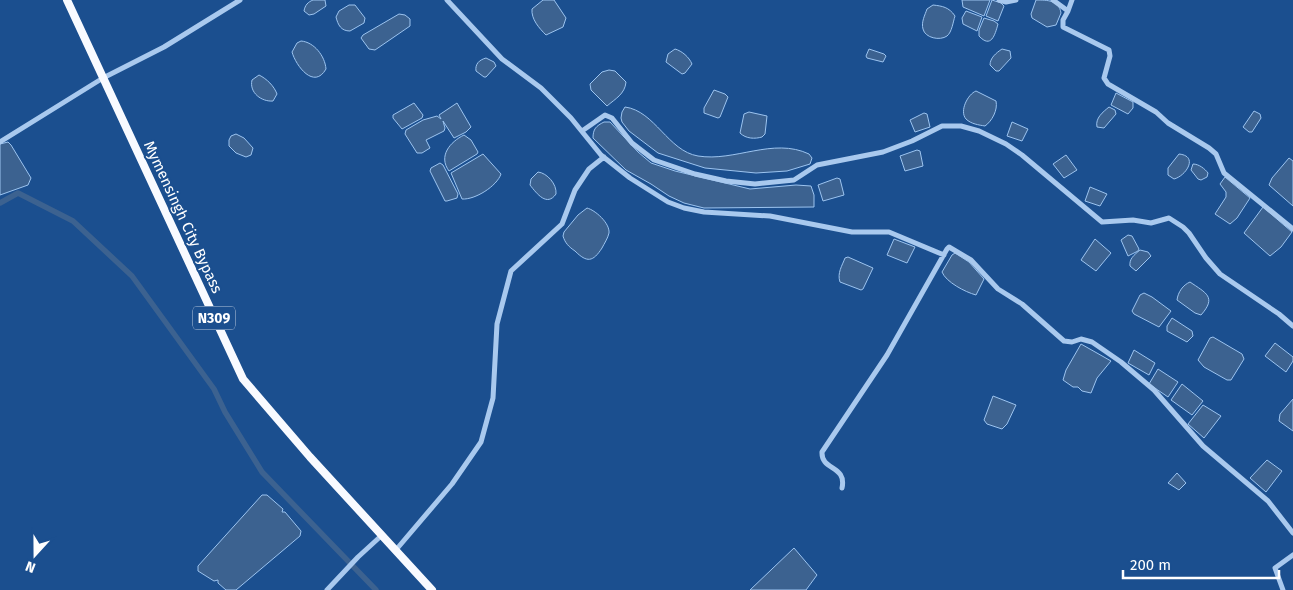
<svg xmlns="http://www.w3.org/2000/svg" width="1293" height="590" font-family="'Fira Sans',sans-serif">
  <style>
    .water { fill: #3c6290; stroke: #9cc4f0 }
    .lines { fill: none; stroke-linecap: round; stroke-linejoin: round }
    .canal { stroke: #3c6290; stroke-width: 5.5 }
    .minor { stroke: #a9c9ee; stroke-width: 5 }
    .trunk { stroke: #f8faff; stroke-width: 8 }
    .labels { text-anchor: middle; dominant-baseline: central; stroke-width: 4; stroke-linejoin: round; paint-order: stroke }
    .shield { fill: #1b4f8f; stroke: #bbcadd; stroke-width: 1 }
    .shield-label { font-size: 14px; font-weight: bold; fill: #fff }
    .street-label { font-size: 15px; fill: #fff; stroke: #1b4f8f }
  </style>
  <rect width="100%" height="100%" fill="#1b4f8f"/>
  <path class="water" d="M313,0H325L326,6L314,14L309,15L304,11C305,5 308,2 313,0Z
    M543,0H554L566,18L563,27L546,35C539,28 531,19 532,9Z
    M962,0H990L984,16L963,7Z
    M992,0L1001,3L1004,6L998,21L986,16Z
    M1036,0C1047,0 1059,0 1061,13L1056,25L1047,27L1032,18L1031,14Z
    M349,5H355L365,18L364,23L350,31C341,31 338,25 336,17L339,11Z
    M933,5C942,6 949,7 955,16C953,22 952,32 947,36C940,41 925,38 923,29C921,22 925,15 927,9Z
    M966,11L982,17L977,31L963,24L962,18Z
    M399,14L405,15L410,19V26L375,50L369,49L361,38L363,35Z
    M984,18L994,21L998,24C995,35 991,49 979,36V30Z
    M301,41C314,42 325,56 326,69C314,90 296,66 292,52L297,43Z
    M675,49C682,51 689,57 692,64L685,73L682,74L666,62L668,54Z
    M869,49L884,54L886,56L883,62L867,58L866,56Z
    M1002,49L1010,51L1011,58L999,71H996L990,65C990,58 996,53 1002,49Z
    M486,58L494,62L496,66L486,77H484L476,71C475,64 479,60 486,58Z
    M609,70L615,71L626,82C625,94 615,99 607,106L591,90L590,84L602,72Z
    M259,75C267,79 274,86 277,94L273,101C262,102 249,93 252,80Z
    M714,90L725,94L728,97L720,117L718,118L704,113V108Z
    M976,91L996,101C998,110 992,121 985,126C979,125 971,124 966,119C959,111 968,94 976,91Z
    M1116,93L1133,102V108L1128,114L1111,105Z
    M414,103L423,115L422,118L402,129L393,118V115Z
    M457,103L471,127L466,132L454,138L443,121L445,128L444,131L426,140L430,148L422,153H417L405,134L406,130L423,120L437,116L441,119L439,115Z
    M625,107C655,111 668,151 698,156C735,162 773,137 809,154L812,158L810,164L787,171L756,173L705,168L658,153L629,131L622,122L621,118L622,112Z
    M1109,107L1115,110L1116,114L1104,128L1097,127C1095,118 1103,112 1109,107Z
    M1254,111L1260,114L1261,118L1252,132H1249L1243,127Z
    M749,112L767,116L765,134L762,137C755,139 746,139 740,133L744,114Z
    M924,113L927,114L930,127L915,132L910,120Z
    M604,122H610L638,152L651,163L675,171L750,189L796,185L811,186L814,195V207L704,208L684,203L669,196L651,184L626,170L593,138C593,129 596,126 604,122Z
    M1012,122L1028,129L1022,141L1007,136Z
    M236,134L244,138L253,148L251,155L246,157L236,153L229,146V140L231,136Z
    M464,135L471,140L478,152L477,154L449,171C438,156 450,142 464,135Z
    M8,142L11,145L31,178L28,185L0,195V144Z
    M917,150L920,151L923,166L905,171L900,156Z
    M483,154L501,174C497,186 475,200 462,199L451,173Z
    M1179,154C1199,156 1186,176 1174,179L1168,175V168Z
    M1066,155L1077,170L1064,178L1053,164Z
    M1289,158L1293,161V206L1269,185L1272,178Z
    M440,163L443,165L458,194L457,198L447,201H445L430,171L431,168Z
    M1193,164C1199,164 1205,169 1208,173L1207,177L1201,180L1198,179L1191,170Z
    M538,172C547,173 557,184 556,194C547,207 537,194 530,185L531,179Z
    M1225,177L1250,198L1237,218L1230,224L1215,214L1226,197V192L1220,184Z
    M837,178L840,179L844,195L823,201L818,185Z
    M1090,187L1107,194L1100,206L1085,201Z
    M1263,207L1292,232L1281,247L1270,256L1244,233Z
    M587,208C595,210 610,223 609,233C608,238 604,244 602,248C593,262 587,263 575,251C569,247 565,243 563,236L564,232L578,215Z
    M1128,235L1132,236L1139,249L1138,251L1128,256L1121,240Z
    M894,239L915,247L907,263L887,255Z
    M1095,239L1111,253L1096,271L1081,260Z
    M1140,250L1148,252L1151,256L1136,271L1130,266C1129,259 1134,255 1140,250Z
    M955,253L969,262L984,279L976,295C965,292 946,282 942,272L952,255Z
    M848,257L873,268L863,289L861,290L840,282C837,273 842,266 845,258Z
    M1190,282C1206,293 1217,297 1201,315L1195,313L1177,300C1178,292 1183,285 1190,282Z
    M1144,293L1152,297L1171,311L1159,327L1134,314L1132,311L1140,295Z
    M1172,318L1192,331L1193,336L1187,342L1167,331V326Z
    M1213,337L1242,354L1244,359L1231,380H1227L1204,367L1198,360L1210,338Z
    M1275,343L1293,357V361L1286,372L1265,356Z
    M1081,344L1111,361L1097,378L1091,393L1082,391L1078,387H1073L1063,380L1066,370Z
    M1134,350L1155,363L1149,375L1128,363Z
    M1158,369L1178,382L1168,397L1149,384Z
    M1182,384L1203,401L1192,415L1171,400Z
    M993,396L1016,405L1007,424L1002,429L987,424L984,420Z
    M1293,399V431L1279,421L1280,414Z
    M1203,405L1221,416L1204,438L1188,424Z
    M1267,460L1282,471L1266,492L1250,478Z
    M1177,473L1186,483L1179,490L1168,483Z
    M262,495H267L283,509L282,512H285L301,531L300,536L236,590H226L218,583V580L214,581L198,571V566Z
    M794,548L817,575L806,590H750Z"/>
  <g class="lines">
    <path class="canal" d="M0,203L18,193L73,221L132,276L214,389L225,412L262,472L376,590"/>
    <path class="minor" d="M447,0L502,59L541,88L571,118L601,155L630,178L668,202L684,208L704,212L770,216L852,232H889L944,255
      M999,0L1006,2L1016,0
      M1053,0L1068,11L1063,20V27L1109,50L1110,56L1104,78L1108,84L1156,112L1168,123L1209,148L1216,154L1224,173L1293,229
      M1068,11L1072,0
      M582,131L605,115L612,118L632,143L654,160L695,174L726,181L755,184L794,180L817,165L883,152L912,141L942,126H961L979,131L1006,144L1022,155L1102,222L1133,220L1151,223L1169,218L1183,227L1189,233L1206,258L1220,274L1279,314L1293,326
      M0,142L103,78L164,47L240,0
      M842,488C847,465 821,471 822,452L887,355L947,249L949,247L971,260L998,289L1022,304L1064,341L1072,342L1081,339L1092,342L1121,362L1154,390L1203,446L1268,501L1293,533
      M395,551L452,484L481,442L493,398L497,324L511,271L562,224L575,190L589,169L604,157
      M327,590L358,557L381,536
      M1283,590L1275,568L1293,555"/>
    <path class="trunk" d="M67,0L243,379L310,457L432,590"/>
  </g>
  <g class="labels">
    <rect class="shield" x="193" y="306.5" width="42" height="23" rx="4"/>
    <g class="shield-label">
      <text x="214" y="318">N309</text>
    </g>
    <g class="street-label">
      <text transform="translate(183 217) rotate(65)">Mymensingh City Bypass</text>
    </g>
  </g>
  <g transform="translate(35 555) rotate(201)" stroke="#1b4f8f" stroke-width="4" paint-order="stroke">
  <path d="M0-4L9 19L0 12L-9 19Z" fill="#ffffff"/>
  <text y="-8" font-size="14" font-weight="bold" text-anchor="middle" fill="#ffffff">N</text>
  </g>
  <path d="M1123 570v8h156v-8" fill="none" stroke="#ffffff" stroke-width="2.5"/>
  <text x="1130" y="570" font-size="15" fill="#ffffff" stroke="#1b4f8f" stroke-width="4" paint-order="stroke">200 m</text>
</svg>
